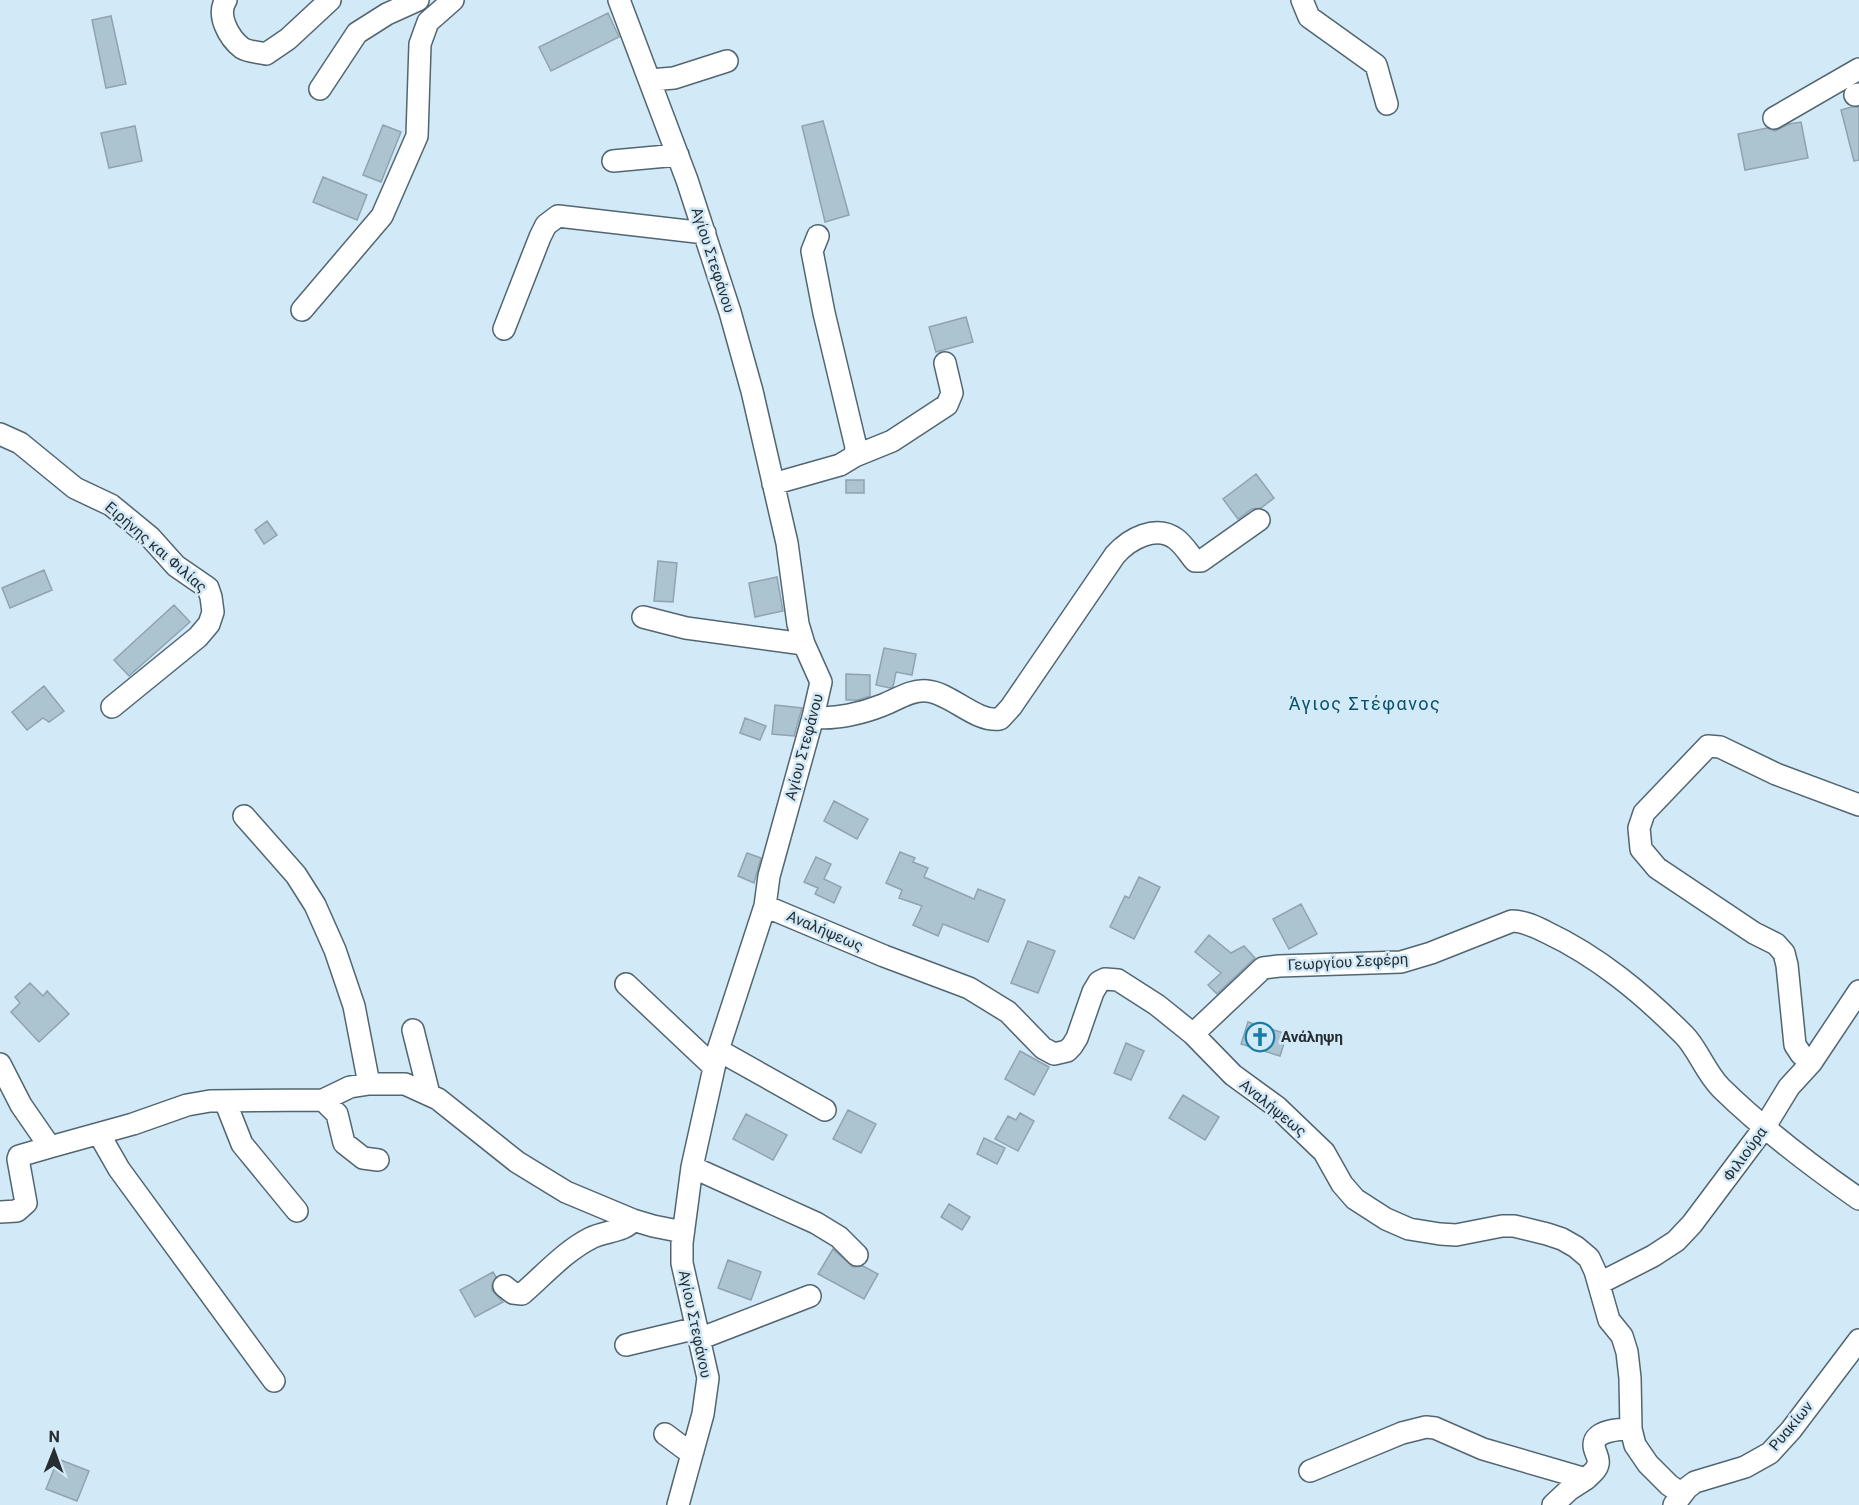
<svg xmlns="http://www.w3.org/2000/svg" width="1859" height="1505" font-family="Roboto,sans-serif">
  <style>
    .building { fill: #acc3d0; stroke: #8ea4b0; stroke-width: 1.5 }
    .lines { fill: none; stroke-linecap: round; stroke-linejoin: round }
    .minor-casing { stroke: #526671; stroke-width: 24 }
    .minor { stroke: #fff; stroke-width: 21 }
    .labels { text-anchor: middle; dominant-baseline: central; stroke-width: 5; stroke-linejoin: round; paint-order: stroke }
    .street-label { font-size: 15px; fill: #262e33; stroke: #d2e9f7 }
    .poi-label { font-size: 15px; font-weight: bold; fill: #262e33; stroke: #d2e9f7; text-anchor: start }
    .quarter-label { font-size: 18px; letter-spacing: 1.5px; fill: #084f6d; stroke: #d2e9f7 }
  </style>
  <rect width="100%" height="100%" fill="#d2e9f7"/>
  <path class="building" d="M608,13L619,37L551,71L539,47Z
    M111,16L126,84L106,88L92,20Z
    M1851,107H1859V160L1854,161L1841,110Z
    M823,121L849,215L825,222L802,126Z
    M1801,122L1808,158L1745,170L1738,134L1767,128L1775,131L1789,124Z
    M383,125L401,132L381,182L363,175Z
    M135,126L142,161L109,168L101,133Z
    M323,177L367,195L357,220L313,202Z
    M966,317L973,342L936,352L929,327Z
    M1256,474L1274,498L1261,508L1252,509L1238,519L1223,499Z
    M846,480H864V493H846Z
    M267,521L277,535L264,544L255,530Z
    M658,561L677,563L673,602L654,601Z
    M44,570L52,590L10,608L2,588Z
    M777,577L783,611L755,617L749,583Z
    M174,605L190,622L129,676L114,660Z
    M884,648L916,654L912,675L896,672L893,687L890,688L876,685Z
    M846,674L870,675V696L858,700H846Z
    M44,686L64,711L49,722L43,718L27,730L12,712Z
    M775,705L802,708L794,736L772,734Z
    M745,718L766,726L760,740L740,733Z
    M834,801L868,819L857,839L824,821Z
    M900,852L915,858L913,862L928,868L924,877L974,899L978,889L1005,900L988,942L943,924L938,936L913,925L922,906L899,898L902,890L886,883Z
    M747,853L761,858L754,883L738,876Z
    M816,857L831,864L824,879L841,887L834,903L815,894L818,888L804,882Z
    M1139,877L1160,887L1134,939L1110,927L1125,896L1129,898Z
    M1301,904L1317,934L1289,949L1273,919Z
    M1209,935L1231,953L1244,946L1255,958L1217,994L1208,985L1221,973L1195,952Z
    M1028,941L1055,951L1038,993L1011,983Z
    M30,983L43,996L47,991L69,1014L39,1042L11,1012L20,1003L15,997Z
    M1248,1022L1287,1034L1280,1056L1241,1044Z
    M1126,1043L1144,1051L1131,1080L1114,1073Z
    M1020,1051L1049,1067L1034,1095L1005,1079Z
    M1183,1095L1219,1117L1205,1140L1169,1118Z
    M848,1110L876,1124L861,1153L833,1139Z
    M1020,1113L1034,1121L1018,1151L995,1139L1008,1116L1016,1120Z
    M746,1114L787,1135L773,1160L733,1139Z
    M984,1138L1005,1148L997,1164L977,1154Z
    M949,1204L970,1217L962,1230L941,1217Z
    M833,1249L853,1267L863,1266L878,1274L864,1299L818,1274Z
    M728,1260L761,1272L751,1300L718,1288Z
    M493,1272L496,1277L492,1284V1290L503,1302L475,1317L460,1290Z
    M58,1459L89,1471L77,1501L46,1489Z"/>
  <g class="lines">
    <g class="minor-casing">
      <path id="minor" d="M226,0C216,15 229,38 242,48C248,52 259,52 266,54L288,39L330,0
        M619,0L687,180L730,312L752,391L787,543L798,624L804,644L821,682L813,717L769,876L765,906L718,1050L692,1167L682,1243V1263L708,1378L703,1414L678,1505
        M1302,0L1309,17L1376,65L1387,104
        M650,80L674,78L727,61
        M320,89L357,33L387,14L418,0
        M1855,95L1859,94
        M1774,118L1859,69
        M613,161L678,155
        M818,236L812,251L824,313L856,447L855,456
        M302,310L382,216L417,136L420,44L428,22L453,0
        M504,329L540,237L546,225L558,216L705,233
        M0,434L20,443L75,488L111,505L150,537L176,566L208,588L211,597L213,612L209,624L198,637L112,707
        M773,484L840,465L855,456L892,441L947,405L952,393L945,363
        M643,617L686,628L804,644
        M813,717C835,720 863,713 883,705C896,700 912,689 927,691C951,693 976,723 1000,719L1011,707L1115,555C1129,539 1156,524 1176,539C1184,545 1189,554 1195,561H1201L1259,520
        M244,816L296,875L315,905L335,950L354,1006L369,1084
        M765,906L884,956L969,988L1008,1012L1043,1048L1054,1054L1067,1051L1072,1046L1077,1038L1093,992L1099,982L1105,979L1118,980L1157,1005L1193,1034L1233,1075L1277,1107L1324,1152L1342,1184L1355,1199L1386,1219L1409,1229L1440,1234L1456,1235L1502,1226H1514L1547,1234L1562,1239L1576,1247L1589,1258L1595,1271L1609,1320L1622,1336L1627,1352L1630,1378L1631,1429L1635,1445L1648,1464L1669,1485L1682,1494
        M626,984L714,1067
        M413,1030L429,1094
        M1193,1034L1263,968L1279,966L1401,962L1431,953L1512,921C1524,921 1536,927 1546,932C1599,957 1643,994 1684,1035C1698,1049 1705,1072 1721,1088C1763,1129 1810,1165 1859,1199
        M718,1050L825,1110
        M1811,1063L1801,1054L1795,1045L1787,965L1784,953L1776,944L1754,933L1657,868L1641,849L1639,828L1644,813L1708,746L1720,747L1776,774L1859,805
        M0,1064L21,1105L50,1147L133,1124L187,1105L210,1101L323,1100L350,1087L369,1084H405L438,1099L517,1162L566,1192L633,1220L653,1226L683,1232
        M323,1100L337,1114L344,1143L363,1158L378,1160
        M225,1101L242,1144L297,1211
        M99,1134L119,1169L274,1381
        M692,1167L816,1223L839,1237L857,1255
        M0,1212L17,1211L26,1203L18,1159L19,1156L50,1147
        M1600,1283L1653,1256L1676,1241L1692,1224L1764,1128L1789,1087L1811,1063L1859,991
        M504,1286L513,1293L522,1294C544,1275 565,1251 591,1238C604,1231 625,1232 633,1220
        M699,1339L810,1296
        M626,1345L697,1328
        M665,1434L685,1449L693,1451
        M1310,1471L1402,1433L1426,1427L1435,1428L1483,1449L1586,1479C1590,1475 1597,1470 1598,1464C1600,1458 1594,1452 1594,1445C1594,1430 1621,1429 1631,1429
        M1553,1505L1569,1490L1586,1479
        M1674,1505L1687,1488L1695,1482L1745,1467L1770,1453L1791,1430L1859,1340"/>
    </g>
    <use href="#minor" class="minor"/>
  </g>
  <defs>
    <g id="church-ring" transform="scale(1.5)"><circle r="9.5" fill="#d2e9f7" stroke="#187ca7" stroke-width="1.5"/><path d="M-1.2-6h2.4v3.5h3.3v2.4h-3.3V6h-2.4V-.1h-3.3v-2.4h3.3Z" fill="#187ca7"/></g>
  </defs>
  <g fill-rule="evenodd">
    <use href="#church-ring" x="1260" y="1037"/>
  </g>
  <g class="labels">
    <g class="street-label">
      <text transform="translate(713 260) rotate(72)">Αγίου Στεφάνου</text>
      <text transform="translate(156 547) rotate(41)">Ειρήνης και Φιλίας</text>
      <text transform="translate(804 747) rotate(-75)">Αγίου Στεφάνου</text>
      <text transform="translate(825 931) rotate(23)">Αναλήψεως</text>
      <text transform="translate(1348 962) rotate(-3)">Γεωργίου Σεφέρη</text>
      <text transform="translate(1273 1108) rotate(39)">Αναλήψεως</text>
      <text transform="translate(1745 1154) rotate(-54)">Φιλιούρα</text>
      <text transform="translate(695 1324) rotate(78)">Αγίου Στεφάνου</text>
      <text transform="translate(1791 1426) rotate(-50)">Ρυακίων</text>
    </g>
    <g class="poi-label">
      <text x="1281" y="1037">Ανάληψη</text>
    </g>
    <g class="quarter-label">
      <text x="1365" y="703">Άγιος Στέφανος</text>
    </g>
  </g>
  <g transform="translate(54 1451) rotate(1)" stroke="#d2e9f7" stroke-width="4.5" paint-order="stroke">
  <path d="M0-4.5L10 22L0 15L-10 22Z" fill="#262e33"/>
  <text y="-9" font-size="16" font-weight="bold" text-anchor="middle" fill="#262e33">N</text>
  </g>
</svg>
